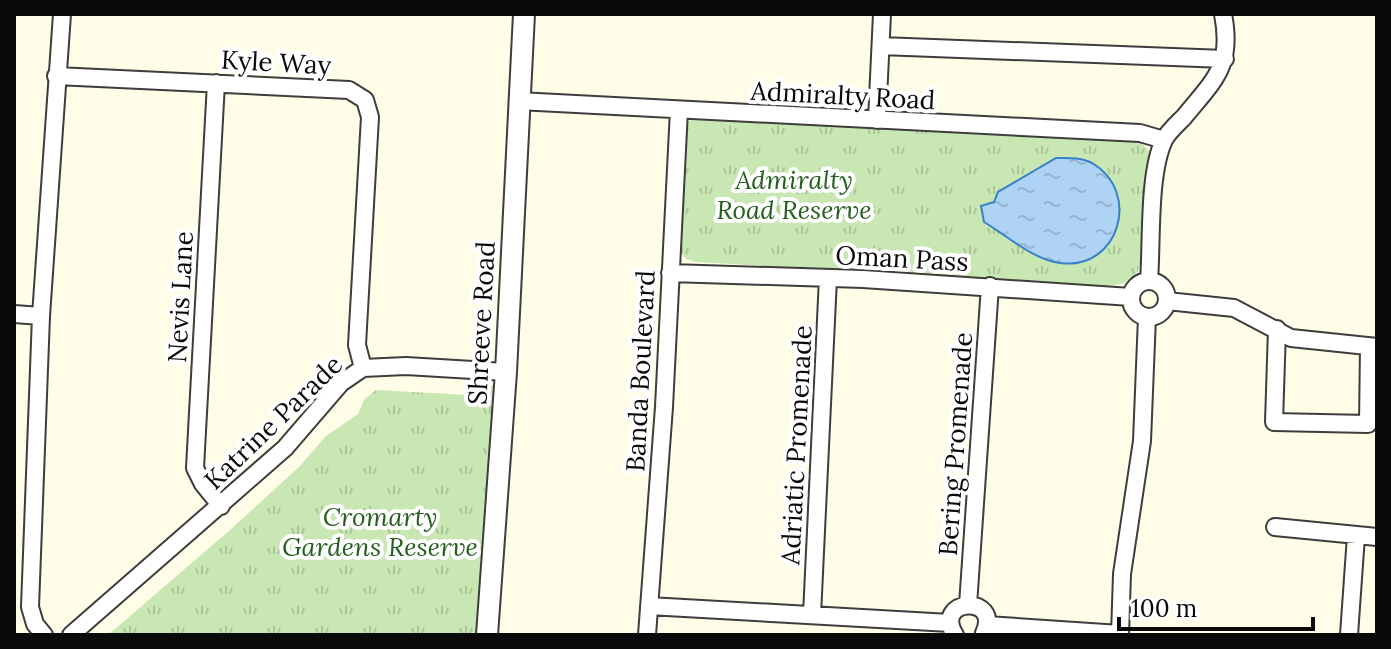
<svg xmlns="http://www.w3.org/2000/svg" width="1391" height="649" font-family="Lora,serif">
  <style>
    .park { fill: url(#park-tufts) }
    .water { fill: url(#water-ripples); stroke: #3681ca; stroke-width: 2 }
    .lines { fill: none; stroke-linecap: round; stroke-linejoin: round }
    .minor-casing { stroke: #3d3d3d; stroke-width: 20 }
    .tertiary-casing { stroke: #3d3d3d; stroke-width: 24 }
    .minor { stroke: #fff; stroke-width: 16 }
    .tertiary { stroke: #fff; stroke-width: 20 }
    .labels { text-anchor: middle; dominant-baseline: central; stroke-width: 8; stroke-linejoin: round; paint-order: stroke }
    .street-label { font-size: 26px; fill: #0a0a0a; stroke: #fff }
    .park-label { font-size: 26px; font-style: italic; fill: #245f1d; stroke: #fff }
  </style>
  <defs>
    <pattern id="park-tufts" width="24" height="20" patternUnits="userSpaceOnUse" patternTransform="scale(2)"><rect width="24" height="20" fill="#c9e7b3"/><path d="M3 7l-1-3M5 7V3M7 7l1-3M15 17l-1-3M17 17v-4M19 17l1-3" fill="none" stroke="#abc599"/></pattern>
    <pattern id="water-ripples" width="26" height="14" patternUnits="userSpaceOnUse" patternTransform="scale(2)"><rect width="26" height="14" fill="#aed3f4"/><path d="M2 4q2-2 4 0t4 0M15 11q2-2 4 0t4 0" fill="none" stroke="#94b4d0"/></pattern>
  </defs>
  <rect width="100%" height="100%" fill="#fffce7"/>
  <path class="park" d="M695,117L1139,141L1150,152C1148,175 1147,262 1135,276C1128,284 1116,285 1106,286L696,262L686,259L680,251L684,131L688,122Z
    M475,384L494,385L477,635H108L230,530L299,467L326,436L358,414L364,400L376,390L468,395Z"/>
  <path class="water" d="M1056,158C1068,158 1081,157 1092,163C1142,192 1119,271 1060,263C1034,260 1007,236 984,222L981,206L994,202L998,192Z"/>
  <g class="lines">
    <g class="minor-casing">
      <path id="minor" d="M881,46L1225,59
        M56,76L349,90L365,100L370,117L357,345L363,368
        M216,83L195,468L203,484L221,506
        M518,101L1140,133L1164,140
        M877,120L882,14
        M670,273L863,279L1131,297
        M1149,281C1152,242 1148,174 1164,140C1168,132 1177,124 1184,117C1215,79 1233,66 1223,14
        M1131 299a18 18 0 1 1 36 0a18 18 0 1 1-36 0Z
        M1167,301L1234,308L1291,338L1377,347
        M14,314L41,316
        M1277,329L1274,422L1368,424L1369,347
        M1275,527L1377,537
        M968,605L990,286
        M649,606L950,623
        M812,615L828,278
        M987,625L1120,634
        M44,635L35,624L30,607L41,316L62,14
        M71,635L285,448L341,383L363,368L406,366L506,372
        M647,635L664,407L679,110
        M955,635C932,598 1002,594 984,633
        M1120,635L1122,574L1142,441L1147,317
        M1349,635L1356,536"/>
    </g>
    <g class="tertiary-casing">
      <path id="tertiary" d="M487,635L506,372L524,14"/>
    </g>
    <use href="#minor" class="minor"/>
    <use href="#tertiary" class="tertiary"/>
  </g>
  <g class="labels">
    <g class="street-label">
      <text transform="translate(276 62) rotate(3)">Kyle Way</text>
      <text transform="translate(843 95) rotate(3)">Admiralty Road</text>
      <text transform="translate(902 258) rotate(3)">Oman Pass</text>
      <text transform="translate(180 297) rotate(-87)">Nevis Lane</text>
      <text transform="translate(481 323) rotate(-87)">Shreeve Road</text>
      <text transform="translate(640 371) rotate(-87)">Banda Boulevard</text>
      <text transform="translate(273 422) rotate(-44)">Katrine Parade</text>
      <text transform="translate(955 444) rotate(-86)">Bering Promenade</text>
      <text transform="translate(796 445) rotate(-87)">Adriatic Promenade</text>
    </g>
    <g class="park-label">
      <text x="794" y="179">Admiralty<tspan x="794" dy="30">Road Reserve</tspan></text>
      <text x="380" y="516">Cromarty<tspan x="380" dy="30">Gardens Reserve</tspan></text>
    </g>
  </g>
  <rect width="1391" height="649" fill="none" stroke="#0a0a0a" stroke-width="32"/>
  <path d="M1119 617v12h194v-12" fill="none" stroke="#0a0a0a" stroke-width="4"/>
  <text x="1131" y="617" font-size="24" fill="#0a0a0a" stroke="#ffffff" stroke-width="6" paint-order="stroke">100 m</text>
</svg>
